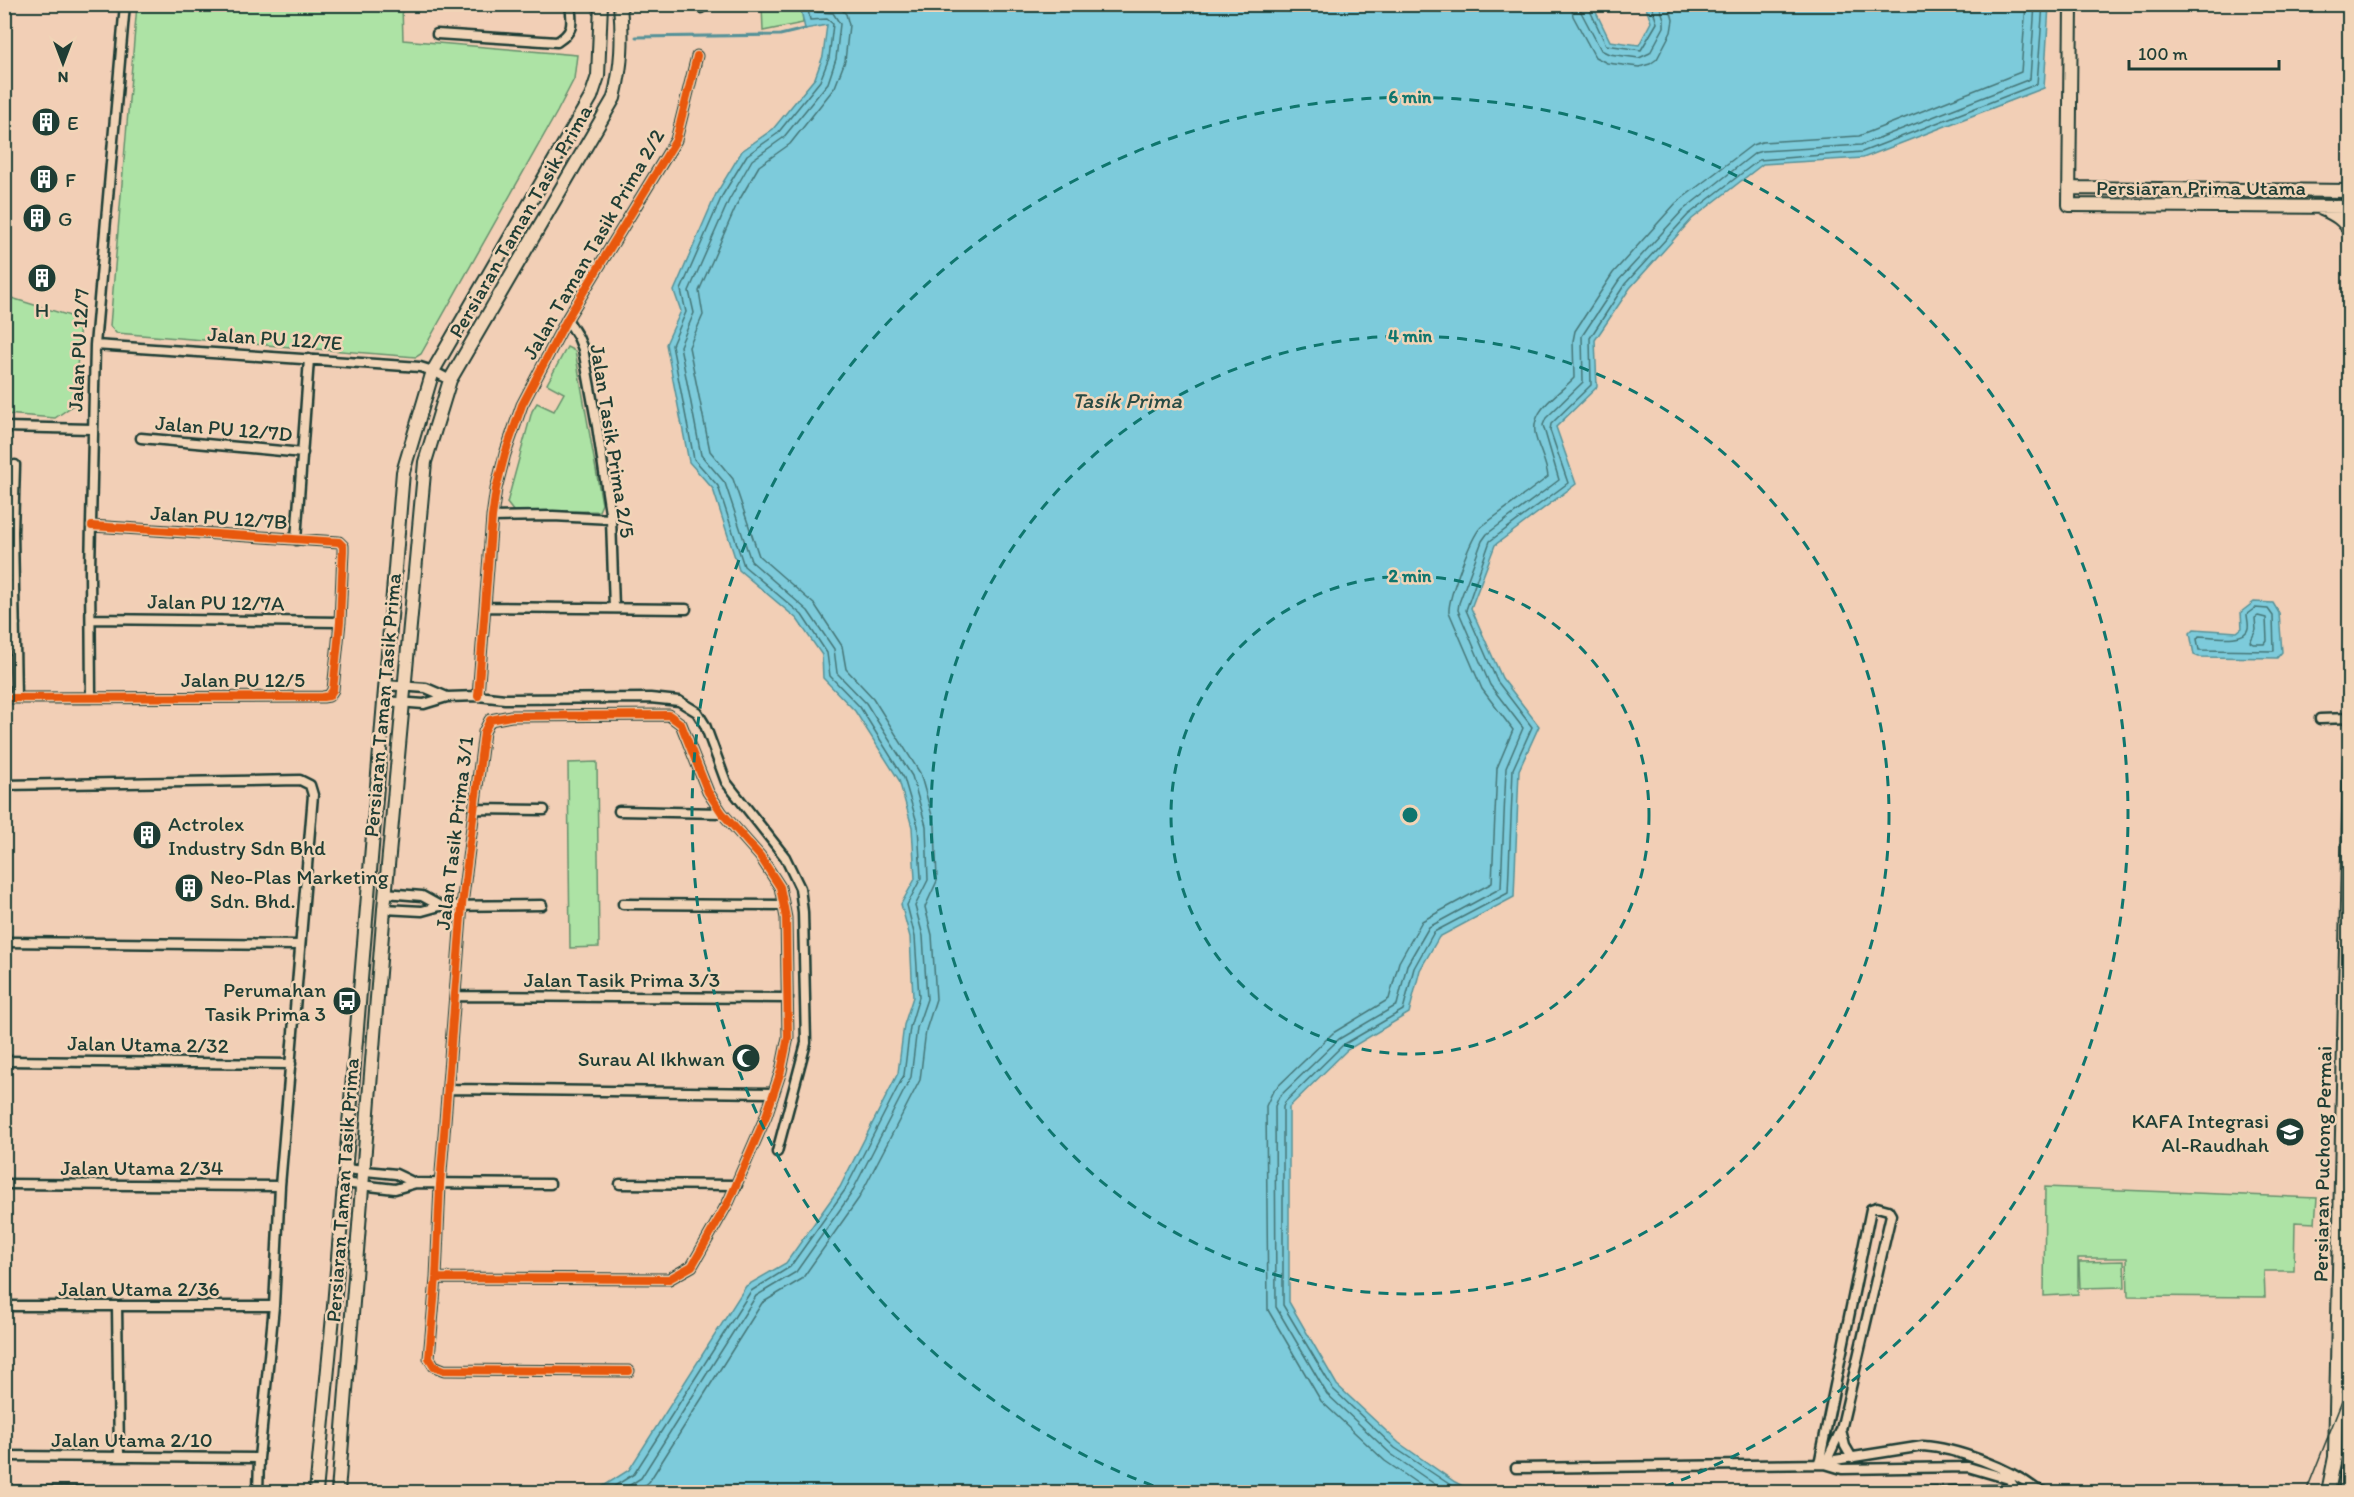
<svg xmlns="http://www.w3.org/2000/svg" width="2354" height="1497" font-family="Itim,sans-serif">
  <style>
    .green { fill: #ade3a5; stroke: #66906c; stroke-width: 1.5 }
    .water { fill: #7dcbdb; stroke: #579298; stroke-width: 1.5 }
    .lines { fill: none; stroke-linecap: round; stroke-linejoin: round }
    .shore { stroke: #457677; stroke-width: 1.5 }
    .stream { stroke: #579298; stroke-width: 3 }
    .street-casing { stroke: #1f3d34; stroke-width: 13 }
    .secondary-casing { stroke: #1f3d34; stroke-width: 16 }
    .street { stroke: #f1d4b7; stroke-width: 8 }
    .secondary { stroke: #f1d4b7; stroke-width: 12 }
    .tram { stroke: #1f3d34; stroke-width: 1.5 }
    .cycleway-casing { stroke: #f1d4b7; stroke-width: 11 }
    .cycleway { stroke: #e8590c; stroke-width: 8 }
    .ring { fill: none; stroke: #0f766e; stroke-width: 3; stroke-dasharray: 10 8 }
    .labels { text-anchor: middle; dominant-baseline: central; stroke-width: 5; stroke-linejoin: round; paint-order: stroke }
    .poi-label { font-size: 21px; fill: #1f3d34; stroke: #f1d4b7; text-anchor: start }
    .street-label { font-size: 21px; fill: #1f3d34; stroke: #f1d4b7 }
    .water-label { font-size: 22px; font-style: italic; fill: #284b45; stroke: #f1d4b7 }
    .centre { fill: #0f766e; stroke: #f1d4b7; stroke-width: 3 }
    .ring-label { font-size: 18px; text-anchor: middle; font-weight: bold; fill: #0f766e; stroke: #f1d4b7; stroke-width: 5; stroke-linejoin: round; paint-order: stroke }
  </style>
  <rect width="100%" height="100%" fill="#f2cfb6"/>
  <filter id="ink" filterUnits="userSpaceOnUse"><feTurbulence type="fractalNoise" baseFrequency=".0167" numOctaves="2"/><feDisplacementMap in="SourceGraphic" scale="12" xChannelSelector="R" yChannelSelector="G"/><feConvolveMatrix kernelMatrix="1 2 1 2 8 2 1 2 1" color-interpolation-filters="sRGB"/></filter>
  <g filter="url(#ink)">
    <path class="green" d="M137,5H402L403,40L577,55L574,79L557,112L421,354L416,357L116,333L110,326Z
      M762,5H800L802,9L803,23L763,31Z
      M5,296L80,319L75,404L55,418L5,414Z
      M567,347L575,351L602,504L599,511L514,512L507,503L532,411L537,403L554,411L564,393L547,384Z
      M597,762L599,947L570,948L568,763Z
      M2045,1187L2317,1198L2315,1223L2295,1222L2294,1271H2264L2265,1297L2128,1296L2127,1258H2078V1294L2044,1296Z
      M2124,1261L2125,1287L2080,1288L2079,1262Z"/>
    <path class="water" d="M1592,4L1610,41L1639,45L1651,22L1645,5H2049L2044,88L1863,158L1763,164L1692,219L1630,288L1595,340L1597,387L1556,427L1576,484L1495,545L1471,608L1502,678L1539,726L1519,770L1514,897L1439,937L1420,970L1409,1013L1347,1050L1289,1107V1302L1337,1385L1399,1443L1455,1482L1474,1492H594L629,1470L746,1286L786,1263L840,1187L898,1073L904,1025L913,997L910,937L901,904L915,879L912,827L899,780L855,711L823,678L822,655L797,619L739,570L713,489L689,462L666,344L681,311L674,291L716,194L742,151L773,129L815,78L823,56L827,25L805,29L800,5Z
      M2254,602L2273,603L2279,613L2282,652L2277,658L2199,657L2194,655L2190,633L2194,629L2237,632L2242,628L2241,612Z"/>
    <g class="lines">
      <path class="shore" d="M1571,4L1573,16L1595,57L1607,63L1639,67L1650,64L1657,59L1671,32L1673,20L1669,4
        M1580,4L1581,12L1601,50L1609,54L1639,58L1650,53L1664,27V19L1659,4
        M1587,4L1606,45L1641,50L1657,23L1651,4
        M2255,608L2268,609L2273,616L2274,651L2199,650L2197,639L2199,636C2210,636 2246,643 2248,628C2249,624 2247,618 2247,614Z
        M2258,616L2266,618L2267,641L2265,644H2253L2250,642L2256,630L2255,618Z
        M605,1492L634,1474L751,1291L790,1267L845,1190L904,1075L910,1027L919,997L915,937L907,905L921,878L918,826L904,778L860,707L830,676L827,653L802,615L744,566L718,486L694,459L672,345L686,312L681,290L722,196L747,155L777,134L820,81L829,58L833,24L827,19L810,20L807,4
        M619,1492L641,1478L756,1296L796,1272L851,1194L911,1077L917,1028L927,999L923,936L915,906L928,880L926,826L912,776L866,703L837,673L834,649L808,611L751,561L725,483L701,455L680,346L694,313L689,291L729,200L752,160L783,138L828,83L836,59L840,24L833,13L817,12L815,4
        M636,1492L649,1482L762,1303L802,1279L859,1198L920,1080L926,1030L936,999L932,935L925,907L937,881L935,826L920,773L873,698L846,669L842,646L815,605L759,556L733,479L710,451L689,347L703,315L699,291L737,204L759,166L790,144L835,87L845,61L849,25L846,14L836,4
        M1430,1492L1385,1461L1321,1401L1268,1310L1266,1106L1273,1091L1333,1033L1389,999L1399,962L1422,921L1492,883L1497,768L1513,730L1482,689L1449,612C1448,598 1471,537 1481,527L1548,477C1547,465 1541,453 1537,441C1526,412 1556,397 1574,378L1573,341L1575,331L1613,273L1676,203L1752,145L1762,142L1859,136L2021,72L2026,4
        M1446,1492L1391,1454L1327,1394L1276,1307L1275,1106L1279,1097L1339,1039L1397,1005L1407,965L1429,927L1501,888L1506,768L1523,728L1490,685L1458,610L1459,603L1482,541L1487,534L1559,480L1543,425L1546,418L1583,382L1582,336L1619,280L1683,210L1755,153L1762,151L1861,145L2030,79L2035,4
        M1461,1492L1395,1448L1333,1389L1283,1305V1107L1285,1102L1343,1045L1403,1010L1414,968L1434,932L1508,893L1513,769L1532,727L1497,681L1466,610L1490,541L1568,483L1550,430L1551,424L1591,385L1590,338L1625,284L1688,215L1759,160L1862,152L2037,84L2043,4"/>
      <path class="stream" d="M636,37L780,35L805,29"/>
      <g class="street-casing">
        <path id="street" d="M701,4V8
          M437,34L557,42C575,31 572,23 570,4
          M567,319L578,337L583,349L597,426L611,519L614,608
          M95,345L420,367L433,371L450,380
          M4,427L92,429
          M141,438L303,453
          M15,465L13,532L16,698
          M492,517L553,516L611,519
          M296,540L309,359
          M485,607L686,609
          M92,619L340,622
          M4,624H15
          M385,685L426,688L447,697
          M478,696L492,517L496,489L505,454L522,405L567,319L676,140L697,56
          M4,698L323,697L329,696L333,690L340,622L343,551V546L339,542L92,526
          M91,698L90,569L95,345L125,4
          M384,701L424,704L447,697L478,696L505,699L650,698L679,701L697,712L705,725L726,782L785,857L800,888L803,912L806,1043L777,1152
          M2320,719L2350,718
          M4,785L300,780L310,785L313,795L280,1186L274,1306L259,1458L258,1492
          M473,809L544,810
          M619,811L722,813
          M385,893L422,896L440,906
          M623,904L783,905
          M384,909L422,911L440,906L542,905
          M4,942L300,945
          M455,996L788,998
          M4,1061L291,1064
          M448,1089L774,1093
          M345,1169L396,1174L415,1183
          M343,1183L395,1189L416,1183L550,1184
          M4,1184L280,1186
          M620,1184L737,1185
          M436,1278L669,1279L692,1266L729,1201L766,1116L781,1071L788,1037L786,918L780,887L760,856L722,813L708,792L681,724L669,715L511,716L490,720L484,732L462,905L440,1185L436,1278L429,1358L434,1366L444,1370L629,1371
          M4,1306H274
          M117,1306L119,1457
          M4,1456L259,1458
          M1818,1464L1820,1459L1871,1209L1877,1207L1888,1210L1891,1215L1841,1430L1845,1446L1852,1458
          M1825,1464L1842,1469L1968,1467L2009,1479L2016,1490
          M1825,1464L1841,1430
          M1516,1468L1825,1464L1835,1460L1923,1446C1956,1448 2009,1468 2036,1489
          M4,1491L258,1492
          M1922,1492L2036,1489L2045,1492"/>
      </g>
      <g class="secondary-casing">
        <path id="secondary" d="M2071,4L2069,205L2350,207
          M2069,188L2350,191
          M2322,209C2334,214 2345,220 2350,233
          M316,1492L334,1306L403,472L433,371L591,97L598,76L601,4
          M338,1492L384,909L425,462L450,380L614,98C622,65 623,39 620,4
          M2328,1492L2335,1457L2350,763
          M2345,1492L2350,1457"/>
      </g>
      <use href="#street" class="street"/>
      <use href="#secondary" class="secondary"/>
      <path class="tram" d="M2306,1492L2350,1381"/>
      <g class="cycleway-casing">
        <path id="cycleway" d="M478,696L492,517L496,489L505,454L522,405L567,319L676,140L697,56
          M4,698L323,697L329,696L333,690L340,622L343,551V546L339,542L92,526
          M436,1278L669,1279L692,1266L729,1201L766,1116L781,1071L788,1037L786,918L780,887L760,856L722,813L708,792L681,724L669,715L511,716L490,720L484,732L462,905L440,1185L436,1278L429,1358L434,1366L444,1370L629,1371"/>
      </g>
      <use href="#cycleway" class="cycleway"/>
    </g>
  </g>
  <g class="ring">
    <circle cx="1410" cy="815" r="239"/>
    <circle cx="1410" cy="815" r="479"/>
    <path d="M1170 1492A718 718 0 1 1 1650 1492"/>
  </g>
  <defs>
    <g id="building-disc" transform="scale(1.5)"><circle r="9.5" fill="#1f3d34" stroke="#f1d4b7"/><path d="M-4-6H4V6H1V3H-1V6H-4ZM-2.5-4.3h1.7v1.8h-1.7ZM.8-4.3h1.7v1.8H.8ZM-2.5-1h1.7V.8h-1.7ZM.8-1h1.7V.8H.8Z" fill="#fff"/></g>
    <g id="bus-disc" transform="scale(1.5)"><circle r="9.5" fill="#1f3d34" stroke="#f1d4b7"/><path d="M-5-6H5V4H4V6H2V4H-2V6H-4V4H-5ZM-3.5-4V0h7V-4ZM-3.5 1.2v1.5H-2V1.2ZM2 1.2v1.5H3.5V1.2Z" fill="#fff"/></g>
    <g id="mosque-disc" transform="scale(1.5)"><circle r="9.5" fill="#1f3d34" stroke="#f1d4b7"/><path d="M3.5-4.9A6 6 0 1 0 3.5 4.9A5 5 0 1 1 3.5-4.9Z" fill="#fff"/></g>
    <g id="school-disc" transform="scale(1.5)"><circle r="9.5" fill="#1f3d34" stroke="#f1d4b7"/><path d="M0-5L7-2L0 1L-7-2ZM-4 1L0 2.5L4 1V4Q0 6-4 4Z" fill="#fff"/></g>
  </defs>
  <g fill-rule="evenodd">
    <use href="#building-disc" x="46" y="122"/>
    <use href="#building-disc" x="44" y="179"/>
    <use href="#building-disc" x="37" y="218"/>
    <use href="#building-disc" x="42" y="278"/>
    <use href="#building-disc" x="147" y="835"/>
    <use href="#building-disc" x="189" y="888"/>
    <use href="#bus-disc" x="347" y="1001"/>
    <use href="#mosque-disc" x="746" y="1058"/>
    <use href="#school-disc" x="2290" y="1132"/>
  </g>
  <g class="labels">
    <g class="poi-label">
      <text x="67" y="122">E</text>
      <text x="65" y="179">F</text>
      <text x="58" y="218">G</text>
      <text x="42" y="309" text-anchor="middle">H</text>
      <text x="168" y="823">Actrolex<tspan x="168" dy="24">Industry Sdn Bhd</tspan></text>
      <text x="210" y="876">Neo-Plas Marketing<tspan x="210" dy="24">Sdn. Bhd.</tspan></text>
      <text x="326" y="989" text-anchor="end">Perumahan<tspan x="326" dy="24">Tasik Prima 3</tspan></text>
      <text x="725" y="1058" text-anchor="end">Surau Al Ikhwan</text>
      <text x="2269" y="1120" text-anchor="end">KAFA Integrasi<tspan x="2269" dy="24">Al-Raudhah</tspan></text>
    </g>
    <g class="street-label">
      <text x="2201" y="187">Persiaran Prima Utama</text>
      <text transform="translate(520 221) rotate(-60)">Persiaran Taman Tasik Prima</text>
      <text transform="translate(593 244) rotate(-60)">Jalan Taman Tasik Prima 2/2</text>
      <text transform="translate(275 338) rotate(4)">Jalan PU 12/7E</text>
      <text transform="translate(78 350) rotate(-87)">Jalan PU 12/7</text>
      <text transform="translate(224 428) rotate(5)">Jalan PU 12/7D</text>
      <text transform="translate(613 441) rotate(81)">Jalan Tasik Prima 2/5</text>
      <text transform="translate(219 517) rotate(4)">Jalan PU 12/7B</text>
      <text transform="translate(216 602) rotate(1)">Jalan PU 12/7A</text>
      <text x="243" y="679">Jalan PU 12/5</text>
      <text transform="translate(382 705) rotate(-85)">Persiaran Taman Tasik Prima</text>
      <text transform="translate(454 833) rotate(-83)">Jalan Tasik Prima 3/1</text>
      <text x="622" y="979">Jalan Tasik Prima 3/3</text>
      <text transform="translate(148 1044) rotate(1)">Jalan Utama 2/32</text>
      <text transform="translate(2322 1164) rotate(-89)">Persiaran Puchong Permai</text>
      <text x="142" y="1167">Jalan Utama 2/34</text>
      <text transform="translate(342 1190) rotate(-86)">Persiaran Taman Tasik Prima</text>
      <text x="139" y="1288">Jalan Utama 2/36</text>
      <text x="132" y="1439">Jalan Utama 2/10</text>
    </g>
    <g class="water-label">
      <text x="1127" y="400">Tasik Prima</text>
    </g>
  </g>
  <circle cx="1410" cy="815" r="9" class="centre"/>
  <g class="ring-label">
    <text x="1410" y="103">6 min</text>
    <text x="1410" y="342">4 min</text>
    <text x="1410" y="582">2 min</text>
  </g>
  <rect width="2354" height="1497" fill="none" stroke="#f1d4b7" stroke-width="24"/>
  <rect x="12" y="12" width="2330" height="1473" fill="none" stroke="#1f3d34" stroke-width="2" filter="url(#ink)"/>
  <g transform="translate(63 63) rotate(180)" stroke="#f1d4b7" stroke-width="4.5" paint-order="stroke">
  <path d="M0-4.5L10 22L0 15L-10 22Z" fill="#1f3d34"/>
  <text y="-9" font-size="16" font-weight="bold" text-anchor="middle" fill="#1f3d34">N</text>
  </g>
  <path d="M2129 60v9h150v-9" fill="none" stroke="#1f3d34" stroke-width="3"/>
  <text x="2138" y="60" font-size="18" fill="#1f3d34" stroke="#f1d4b7" stroke-width="4.5" paint-order="stroke">100 m</text>
</svg>
